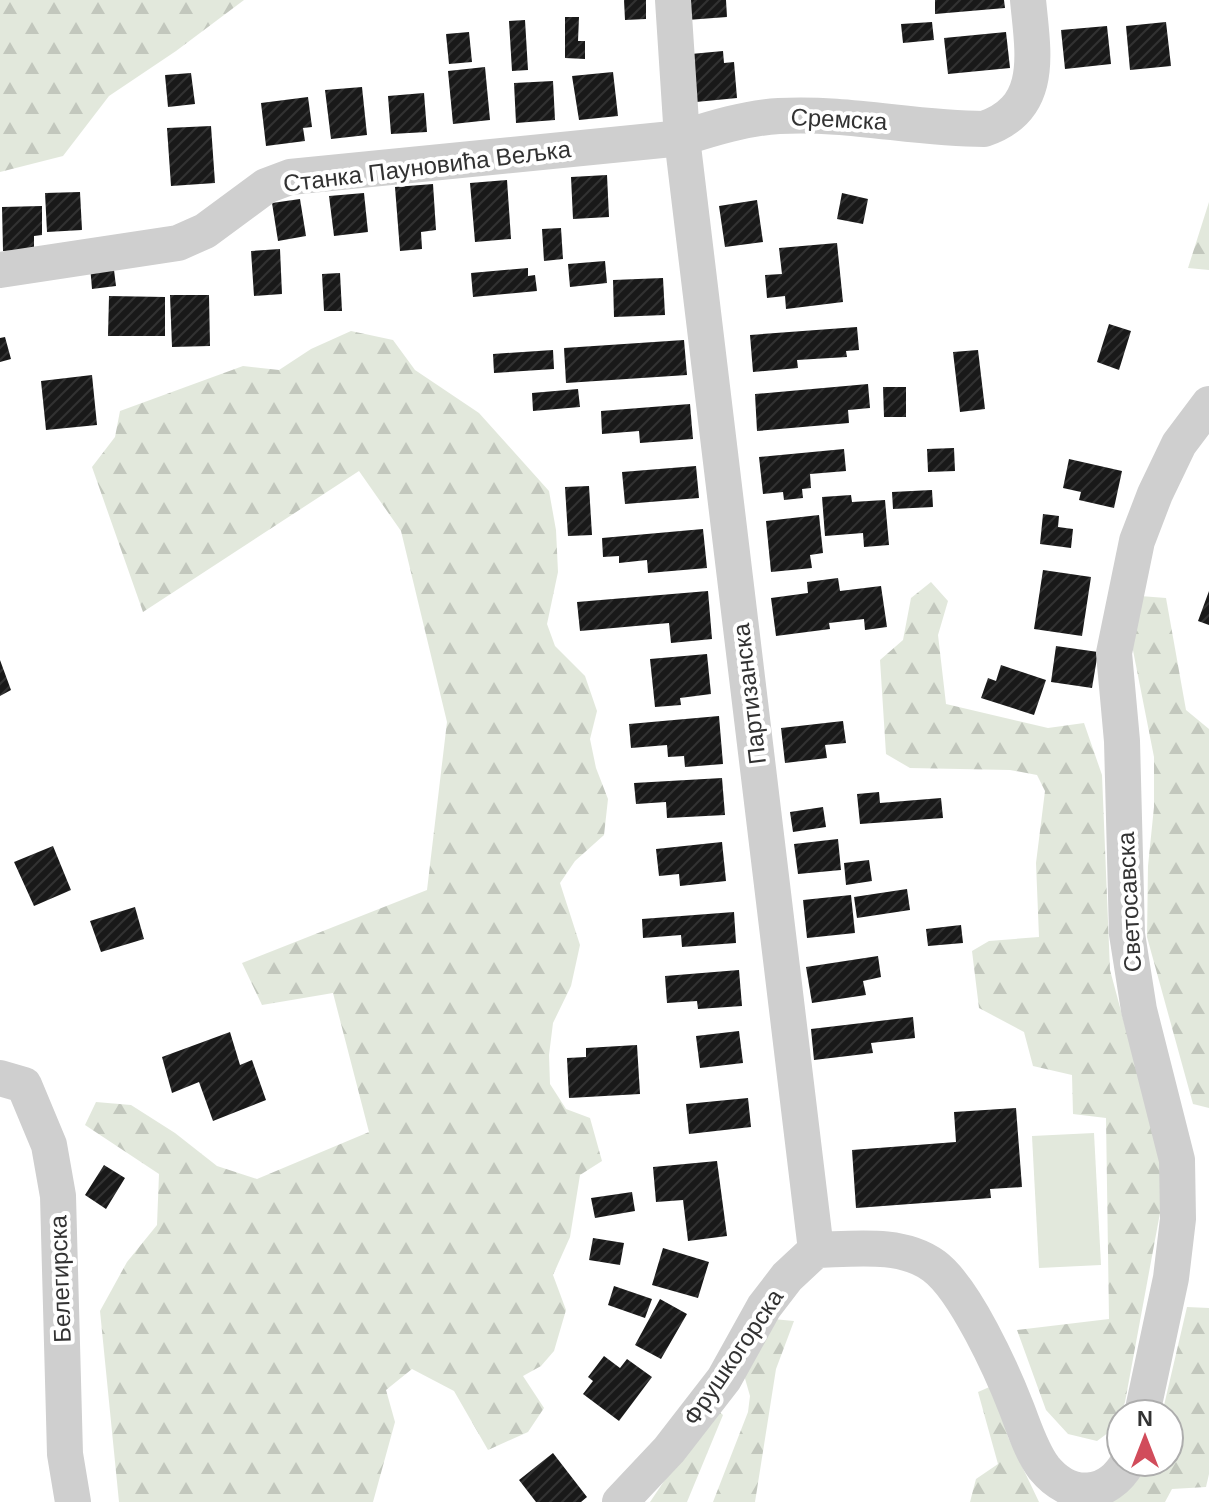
<svg xmlns="http://www.w3.org/2000/svg" width="1209" height="1502" font-family="Arial,sans-serif">
  <style>
    .forest { fill: url(#forest-firs) }
    .pitch { fill: #e2e8dc }
    .building { fill: url(#building-hatch) }
    .lines { fill: none; stroke-linecap: round; stroke-linejoin: round }
    .minor { stroke: #cfcfcf; stroke-width: 36 }
    .labels { text-anchor: middle; dominant-baseline: central; stroke-width: 8; stroke-linejoin: round; paint-order: stroke }
    .street-label { font-size: 24px; fill: #323232; stroke: #fff }
  </style>
  <defs>
    <pattern id="forest-firs" width="22" height="20" patternUnits="userSpaceOnUse" patternTransform="scale(2)"><rect width="22" height="20" fill="#e2e8dc"/><path d="M5 1l3.5 6h-7zM16 11l3.5 6h-7z" fill="#c2c7bd"/></pattern>
    <pattern id="building-hatch" width="6" height="6" patternUnits="userSpaceOnUse" patternTransform="scale(2)"><rect width="6" height="6" fill="#191919"/><path d="M-1 1l2-2M0 6l6-6M5 7l2-2" fill="none" stroke="#323232"/></pattern>
  </defs>
  <rect width="100%" height="100%" fill="#fff"/>
  <path class="forest" d="M0,0H244L176,51L109,96L63,156L0,172Z
    M1209,202V270L1188,268Z
    M351,331L393,340L415,370L479,413L549,491L556,530L558,572L547,624L555,646L585,676L597,711L590,739L596,768L608,799L604,835L575,861L560,883L580,945L571,986L553,1023L549,1055L550,1084L566,1109L590,1118L602,1161L580,1175L570,1237L553,1275L566,1310L554,1351L541,1366L523,1376L544,1408L528,1432L488,1450L454,1391L412,1369L386,1390L395,1422L373,1502H119L100,1311L127,1262L157,1225L159,1174L85,1125L96,1102L131,1105L175,1133L217,1166L257,1179L369,1132L333,993L262,1005L242,963L427,890L447,722L401,531L359,471L143,612L92,467L115,437L120,411L243,366L279,370L311,349Z
    M931,582L948,601L938,635L946,704L1048,728L1084,723L1102,775L1110,970L1161,1160L1160,1213L1125,1402L1116,1427L1097,1441L1068,1434L1046,1410L1017,1330L1109,1319L1106,1118L1073,1114L1072,1075L1033,1066L1024,1032L979,1008L972,951L989,941L1039,937L1036,863L1045,791L1037,775L1010,770L910,768L886,754L880,660L903,640L911,598Z
    M1140,596L1166,598L1186,710L1209,729V1108L1193,1104L1147,937L1148,866L1154,807V757L1128,625Z
    M1187,1307L1209,1308V1474L1206,1487L1172,1489L1165,1502H1111L1134,1484L1151,1462H1169V1414H1162Z
    M773,1319L794,1321L776,1369L755,1502H713L748,1412L750,1396L744,1375Z
    M994,1385L1008,1437L1039,1502H970L976,1479L998,1464L978,1392Z
    M714,1407L723,1415L687,1502H650Z"/>
  <path class="pitch" d="M1094,1133L1101,1265L1039,1268L1032,1136Z"/>
  <path class="building" d="M624,0H646V19L625,20Z
    M685,0H726L727,17L687,20Z
    M935,0H1004L1005,8L935,14Z
    M565,17H579L578,41H585V59L565,58Z
    M525,20L528,70L512,71L509,21Z
    M932,22L934,40L903,43L901,24Z
    M1166,22L1171,66L1130,70L1126,26Z
    M1107,26L1111,64L1065,69L1061,30Z
    M469,32L472,62L449,64L446,34Z
    M1006,32L1010,68L948,74L944,38Z
    M723,51L724,63L734,62L737,98L696,102L691,54Z
    M485,67L490,120L453,124L448,71Z
    M613,72L618,116L579,120L572,76Z
    M191,73L195,104L168,107L165,75Z
    M553,81L555,120L516,123L514,83Z
    M362,87L367,135L331,139L325,90Z
    M424,93L427,132L391,134L388,96Z
    M308,97L312,127L303,128L305,141L266,146L261,103Z
    M211,126L215,183L171,186L167,128Z
    M607,175L609,217L573,219L571,177Z
    M507,180L511,239L475,242L470,183Z
    M433,184L436,230L421,232L422,249L400,251L395,187Z
    M80,192L82,230L47,232L45,193Z
    M364,193L368,232L334,236L329,196Z
    M842,193L868,199L863,224L837,219Z
    M300,199L306,236L278,241L272,203Z
    M757,200L763,242L725,247L719,206Z
    M42,206V235L34,236V250L3,251L2,207Z
    M561,228L563,259L544,261L542,229Z
    M837,243L843,302L786,309L785,296L767,298L765,275L782,274L779,248Z
    M280,249L282,294L254,296L251,251Z
    M605,261L607,283L570,287L568,264Z
    M113,262L116,286L92,289L90,265Z
    M528,268V276L535,275L537,291L473,297L471,273Z
    M340,273L342,311H324L322,274Z
    M663,278L665,315L614,317L613,280Z
    M170,295H209L210,346L172,347Z
    M109,296L165,297V336H108Z
    M1109,324L1131,331L1119,370L1097,362Z
    M857,327L859,350L846,351L847,357L797,360L798,368L753,372L750,335Z
    M5,337L11,359L0,362V338Z
    M684,340L687,375L566,383L564,348Z
    M553,350L554,369L494,373L493,354Z
    M978,350L985,409L960,412L953,352Z
    M92,375L97,425L46,430L41,381Z
    M868,384L870,408L848,410L849,423L757,431L755,394Z
    M883,387H906V417H884Z
    M578,389L580,407L533,411L532,393Z
    M690,404L693,439L640,443L639,431L602,434L601,411Z
    M954,448L955,471L928,472L927,449Z
    M844,449L846,471L810,474L811,488L802,489L803,498L784,500L783,492L763,494L759,457Z
    M1069,459L1122,471L1114,508L1079,500L1081,492L1063,488Z
    M696,466L699,498L625,504L622,472Z
    M589,486L592,535L568,536L565,487Z
    M932,490L933,507L893,509L892,492Z
    M851,495L852,502L885,500L889,545L864,547L863,533L825,536L822,497Z
    M1043,514L1059,516L1058,527L1073,529L1071,548L1040,544Z
    M819,515L823,553L810,555L812,568L771,572L766,521Z
    M703,529L707,568L648,573L647,560L619,563V556L603,557L602,538Z
    M1043,570L1091,577L1082,636L1034,629Z
    M838,578L840,591L881,586L887,627L865,630L864,619L829,623L830,629L776,636L771,598L808,593L807,582Z
    M708,591L712,639L671,643L669,623L580,631L577,602Z
    M1209,591V625L1198,621Z
    M1056,646L1098,652L1092,688L1051,682Z
    M707,654L711,694L680,698L681,705L655,707L650,659Z
    M0,660L11,690L0,696Z
    M1001,665L1046,680L1034,715L981,698L988,678L996,681Z
    M719,716L723,764L685,767L684,756L668,757L667,745L631,748L629,724Z
    M843,721L846,743L825,745L827,758L785,763L781,728Z
    M722,778L725,815L667,818L666,802L636,804L634,783Z
    M879,792L880,803L941,798L943,818L860,824L857,794Z
    M823,807L826,827L793,832L790,812Z
    M838,839L841,870L798,874L794,844Z
    M722,842L726,881L680,886L679,874L659,876L656,849Z
    M53,846L71,890L34,906L14,862Z
    M869,860L872,881L846,885L844,863Z
    M907,889L910,910L857,918L854,897Z
    M851,895L855,933L807,938L803,900Z
    M135,907L144,939L101,952L90,921Z
    M734,912L736,943L682,947L681,935L643,938L642,919Z
    M961,925L963,943L928,946L926,929Z
    M878,956L881,977L863,981L866,995L812,1003L806,967Z
    M739,970L742,1006L698,1009L697,1001L667,1003L665,976Z
    M913,1017L915,1038L871,1043L873,1053L814,1060L811,1029Z
    M739,1031L743,1063L700,1068L696,1036Z
    M230,1032L240,1065L252,1060L266,1100L213,1121L199,1082L172,1093L162,1057Z
    M637,1045L640,1094L569,1098L567,1058L586,1057V1048Z
    M748,1098L751,1127L689,1134L686,1104Z
    M1016,1108L1022,1187L990,1189L991,1198L856,1208L852,1150L956,1142L954,1112Z
    M717,1161L727,1236L688,1241L683,1200L656,1202L653,1167Z
    M104,1165L125,1178L106,1209L85,1195Z
    M632,1192L635,1211L595,1218L591,1198Z
    M593,1238L624,1243L620,1265L589,1260Z
    M663,1248L709,1262L698,1298L652,1285Z
    M614,1286L652,1299L645,1318L608,1305Z
    M660,1299L687,1314L661,1359L635,1345Z
    M604,1356L620,1368L627,1359L652,1377L619,1421L583,1394L593,1381L588,1377Z
    M553,1453L587,1497L581,1502H536L519,1480Z"/>
  <g class="lines">
    <path class="minor" d="M673,0L682,138L816,1250
      M0,270L178,243L205,231L266,186L290,177L682,138C713,128 746,118 779,116C848,112 915,129 984,129C1045,108 1033,53 1028,0
      M0,1078L24,1085L49,1145L58,1196L65,1454L73,1502
      M816,1250C853,1249 902,1242 934,1266C965,1289 1002,1371 1016,1407C1024,1427 1031,1451 1044,1468C1070,1500 1108,1498 1128,1462
      M1142,1414L1171,1278L1178,1219L1177,1160L1139,1010L1127,934L1122,741L1114,653L1137,541L1155,494L1179,444L1209,404
      M620,1502L669,1450L724,1379L764,1307L787,1277L816,1250"/>
  </g>
  <g class="labels">
    <g class="street-label">
      <text transform="translate(839 119) rotate(3)">Сремска</text>
      <text transform="translate(427 166) rotate(-7)">Станка Пауновића Вељка</text>
      <text transform="translate(749 694) rotate(-97)">Партизанска</text>
      <text transform="translate(1129 902) rotate(-93)">Светосавска</text>
      <text transform="translate(60 1279) rotate(-92)">Белегирска</text>
      <text transform="translate(733 1357) rotate(-56)">Фрушкогорска</text>
    </g>
  </g>
  <g transform="translate(1145 1438)"><circle r="38" fill="#ffffff" stroke="#adadad" stroke-width="2"/>
  <path d="M0-6L14 30L0 20L-14 30Z" fill="#d14c5b"/>
  <text y="-12" font-size="22" font-weight="bold" text-anchor="middle" fill="#323232">N</text>
  </g>
</svg>
